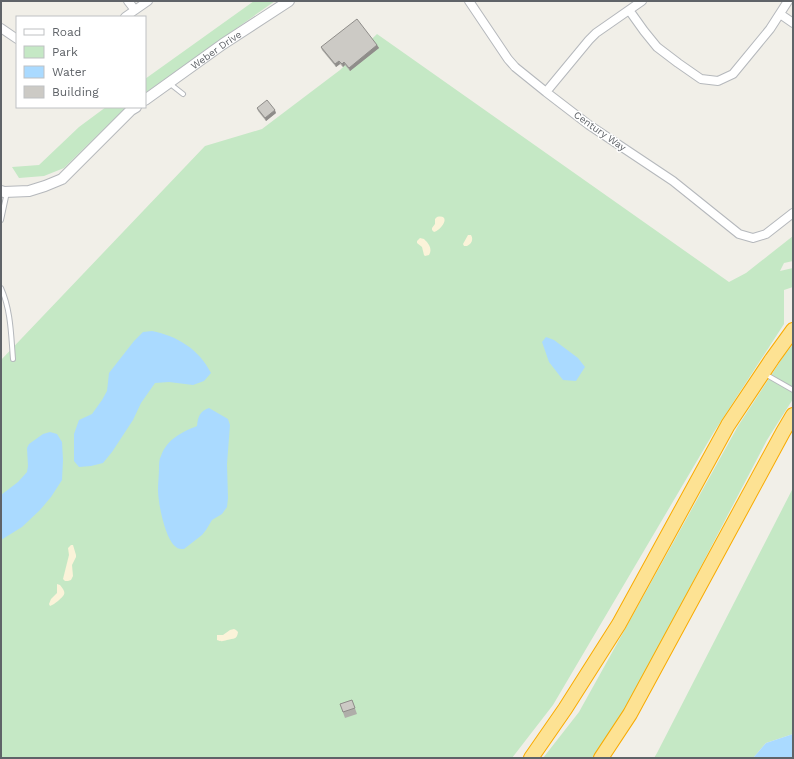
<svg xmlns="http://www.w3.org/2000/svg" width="794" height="759" font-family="'Work Sans',sans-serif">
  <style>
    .green { fill: #c5e8c5 }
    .sand { fill: #fbf3d9 }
    .water { fill: #aadaff }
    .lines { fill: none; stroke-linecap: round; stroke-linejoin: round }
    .service-casing { stroke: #b5b8bc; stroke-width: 6 }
    .minor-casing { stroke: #b5b8bc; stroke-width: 10 }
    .tertiary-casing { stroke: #b5b8bc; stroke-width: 12 }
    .motorway-casing { stroke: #f9ab00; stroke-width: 16 }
    .service { stroke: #fff; stroke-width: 4 }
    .minor { stroke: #fff; stroke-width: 8 }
    .tertiary { stroke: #fff; stroke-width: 10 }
    .motorway { stroke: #fde293; stroke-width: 14 }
    .wall { fill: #afaea9 }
    .shaded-wall { fill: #8f8d8a }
    .building { fill: #cccac5; stroke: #8f8d8a }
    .labels { text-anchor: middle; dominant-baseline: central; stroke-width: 3; stroke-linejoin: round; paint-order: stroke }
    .street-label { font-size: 10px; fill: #5f6368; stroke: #fff }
  </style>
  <rect width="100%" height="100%" fill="#f1efe8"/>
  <path class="green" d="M254,1H275L145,93V79Z
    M377,34L729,282L746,273L793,236V261L784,263L780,271L793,268V287L784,290V324L714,432L553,705L512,758H1V360L205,146L262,129L340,70Z
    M106,107H126L64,168L44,176L19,178L12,167L39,165L79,127Z
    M793,344V399L767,440L627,708L592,758H543L579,712L738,426L783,357Z
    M793,488V734L766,743L753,758H654L657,753Z"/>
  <path class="sand" d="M437,217C451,214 443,229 434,232L432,230V228L435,224V219Z
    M468,235H471C474,240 471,244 467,246H464L463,244Z
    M420,238L424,239C428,243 433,248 429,255L425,256L424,255L422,247L417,243V241Z
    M71,545H73L76,555V557L72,565L73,576L71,580L68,581H65L63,579L69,555L68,548Z
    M57,584L60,585C67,593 65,595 58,601C55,603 53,605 50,606L49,604L51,599L57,593Z
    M234,629L236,630L238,632C237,640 234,638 227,640C223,641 222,642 217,640V635H223L230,630Z"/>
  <path class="water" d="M152,331C177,336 199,349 211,373L204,381L193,385L169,382L155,383L141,403L133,420L112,452L103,463L91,466L79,467L74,461V434L79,420L92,414L102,400L107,391L109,373L134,341L143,332Z
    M546,337L554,340L578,358L585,367L576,381L563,380L549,362L542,342Z
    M209,408L228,419L230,425L227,464L228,498L227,507L222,514L212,520L206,530L202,535L184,549C181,549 178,549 176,547C165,539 158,503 158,489C158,482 159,475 159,468C159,464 159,459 161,456C167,439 182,432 197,426C198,416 200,411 209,408Z
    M50,432L57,434L62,442L63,460L62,480L51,497L40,510L22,527L1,540V495L18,482L27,472L28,466L27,448L29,444L43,434Z
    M793,734V758H753L766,743Z"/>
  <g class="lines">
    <g class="service-casing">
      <path id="service" d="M169,83L183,94
        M1,220L7,192
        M1,288C11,310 11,335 13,359
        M765,374L793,390"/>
    </g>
    <g class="minor-casing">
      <path id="minor" d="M128,1L135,10
        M469,1L508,59L515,67L546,92L589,125L673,181L739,234L753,238L766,234L793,213
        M629,10L644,31L657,47L678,63L701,79L718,81L733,74L770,29L788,1
        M780,14L793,23
        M125,17L148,1
        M1,28L17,39
        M546,92L589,40L596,33L642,1"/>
    </g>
    <g class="tertiary-casing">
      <g id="tertiary">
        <path id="s1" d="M145,100L223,44L289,1"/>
        <path d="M1,191L4,192L29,191L45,186L62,179L131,110L136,107"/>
      </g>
    </g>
    <g class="motorway-casing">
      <path id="motorway" d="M531,758L565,709L619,624L728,425L772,359L793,330
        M601,758L630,714L783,432L793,415"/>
    </g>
    <use href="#service" class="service"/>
    <use href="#minor" class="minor"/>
    <use href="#tertiary" class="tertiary"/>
    <use href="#motorway" class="motorway"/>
  </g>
  <path class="wall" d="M377,45L379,48L350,71L345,65L343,67L340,64L336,67L322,50L321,47Z
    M257,108L276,113L266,121L258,111Z
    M352,700L357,714L345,718L340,704Z"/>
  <path class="shaded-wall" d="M377,45L379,48L350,71L349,68Z
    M339,61L340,64L336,67L335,64Z
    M344,62L345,65L343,67L342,64Z
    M275,110L276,113L266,121L265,118Z"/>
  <path class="building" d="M357,19L377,45L349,68L344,62L342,64L339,61L335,64L321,47Z
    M267,100L275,110L265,118L257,108Z
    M352,700L355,708L343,712L340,704Z"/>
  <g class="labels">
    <g class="street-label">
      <text stroke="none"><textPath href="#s1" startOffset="87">Weber Drive</textPath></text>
      <text transform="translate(600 131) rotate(35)">Century Way</text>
    </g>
  </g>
  <rect width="794" height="759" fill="none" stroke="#5f6368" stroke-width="4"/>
  <rect x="16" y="16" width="130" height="92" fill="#ffffff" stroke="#bfc1c3"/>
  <rect x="24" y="29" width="20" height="6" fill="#ffffff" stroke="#bfc1c3"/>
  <text x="52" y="36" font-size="12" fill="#5f6368">Road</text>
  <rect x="24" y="46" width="20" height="12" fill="#c5e8c5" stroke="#bfc1c3"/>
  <text x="52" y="56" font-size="12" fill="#5f6368">Park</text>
  <rect x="24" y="66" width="20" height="12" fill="#aadaff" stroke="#bfc1c3"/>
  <text x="52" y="76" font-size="12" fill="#5f6368">Water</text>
  <rect x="24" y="86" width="20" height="12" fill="#cccac5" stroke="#bfc1c3"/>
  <text x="52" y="96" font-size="12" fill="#5f6368">Building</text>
</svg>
